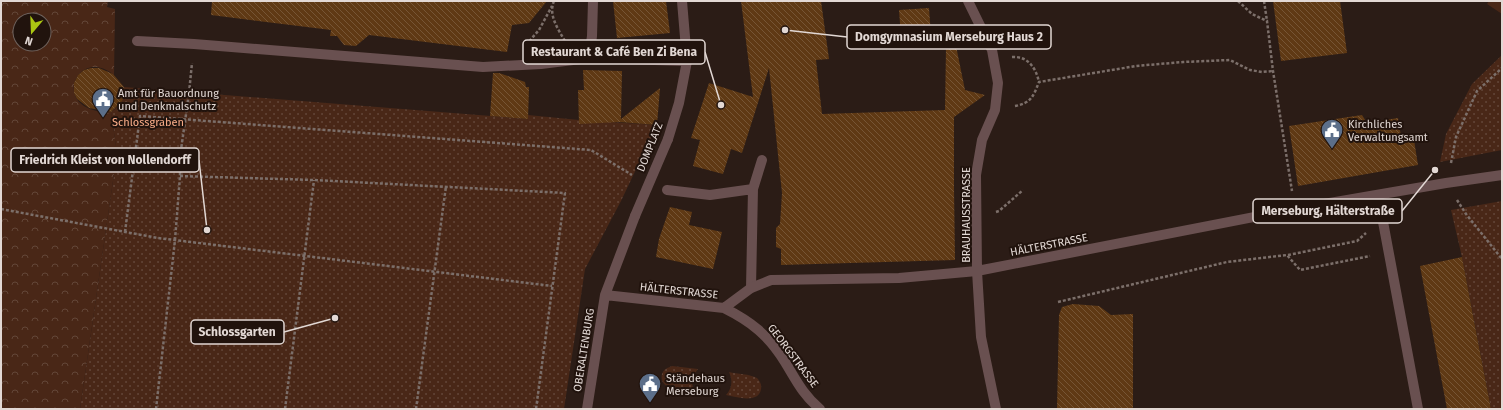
<svg xmlns="http://www.w3.org/2000/svg" width="1503" height="410" font-family="'Fira Sans',sans-serif">
  <style>
    .green { fill: url(#green-dots) }
    .forest { fill: url(#forest-crowns); fill-rule: evenodd }
    .pitch { fill: #492717 }
    .building { fill: url(#building-back-hatch) }
    .lines { fill: none; stroke-linecap: round; stroke-linejoin: round }
    .path { stroke: #7c6f6a; stroke-width: 2.5; stroke-dasharray: 3 2; stroke-linecap: butt }
    .lane { stroke: #695050; stroke-width: 10 }
    .street { stroke: #695050; stroke-width: 10 }
    .path-bridge { stroke: #7c6f6a; stroke-width: 2.5; stroke-dasharray: 3 2; stroke-linecap: butt }
    .street-bridge { stroke: #695050; stroke-width: 10 }
    .labels { text-anchor: middle; dominant-baseline: central; stroke-width: 4; stroke-linejoin: round; paint-order: stroke }
    .poi-label { font-size: 11px; fill: #e2d8d4; stroke: #21130d; text-anchor: start }
    .park-label { font-size: 11px; fill: #fcae8a; stroke: #21130d }
    .street-label { font-size: 11px; fill: #e2d8d4; stroke: #21130d }
    .leader { fill: none; stroke: #e2d8d4; stroke-width: 1.5 }
    .callout-dot { fill: #e2d8d4; stroke: #21130d; stroke-width: 1.5 }
    .callout { fill: #21130d; stroke: #e2d8d4; stroke-width: 1.5 }
    .callout-label { font-size: 12px; text-anchor: middle; font-weight: bold; fill: #e2d8d4 }
  </style>
  <defs>
    <pattern id="green-dots" width="8" height="8" patternUnits="userSpaceOnUse"><rect width="8" height="8" fill="#492717"/><path d="M2 2h.1M6 6h.1" fill="none" stroke="#634638" stroke-width="1.8" stroke-linecap="round"/></pattern>
    <pattern id="forest-crowns" width="20" height="18" patternUnits="userSpaceOnUse"><rect width="20" height="18" fill="#492717"/><path d="M2 6a3 3 0 1 1 6 0M12 15a3 3 0 1 1 6 0" fill="none" stroke="#634638"/></pattern>
    <pattern id="building-back-hatch" width="6" height="6" patternUnits="userSpaceOnUse"><rect width="6" height="6" fill="#5f3914"/><path d="M-1 5l2 2M0 0l6 6M5-1l2 2" fill="none" stroke="#765535"/></pattern>
  </defs>
  <rect width="100%" height="100%" fill="#2b1c16"/>
  <path class="green" d="M1502,55V150L1440,162L1446,134L1472,84Z
    M124,87L528,119V115L579,120L657,125L621,201L585,269L564,409H80L117,153L111,112C121,105 124,99 124,87Z
    M1502,201V409H1491L1462,257L1451,210Z
    M672,366L698,369C692,377 690,383 695,392C684,390 658,391 662,374C664,369 667,368 672,366Z
    M729,372C737,374 750,374 757,378C760,381 762,385 761,389C759,404 736,397 726,395C732,388 733,381 729,372Z"/>
  <path class="forest" d="M1,1H108L107,7L115,9L114,75C76,44 48,113 111,112L117,153L80,409H1ZM20,20H44V44H20Z"/>
  <path class="pitch" d="M1489,1H1502V14L1487,4Z"/>
  <path class="building" d="M212,1H547L529,23L512,25L507,52L369,35L356,46L344,45L337,36H330L331,30L211,15Z
    M613,1H666L670,33L617,38Z
    M741,1H821L829,59L816,60L822,114L945,110L946,47L956,46L965,90L985,95L954,117V189L955,260L781,265V249L776,247V228L780,224L782,193L769,68L742,153L731,149L723,174L693,166L700,140L691,138L709,83L753,97Z
    M1273,1H1340L1347,53L1281,61Z
    M929,8L931,35L901,37L899,10Z
    M91,68H99L113,74L124,87V97L122,101L111,112L89,108L77,99L74,93V83L78,75L84,70Z
    M583,70L622,71L621,119L660,88L657,125L619,122L579,124L578,90H584Z
    M493,73H499L525,82L526,87H529L528,119L490,116Z
    M1362,115L1367,123L1398,118L1402,142L1414,140L1418,165L1298,186L1289,126Z
    M670,207L692,212L689,225L722,232L713,269L656,257L659,239Z
    M1462,257L1475,326L1491,409H1447L1420,266Z
    M1073,304L1099,306L1111,315L1133,314V409H1057L1059,315L1062,307Z"/>
  <g class="lines">
    <path class="path" d="M554,1C548,15 558,29 565,41
      M1238,1L1252,14L1267,21L1273,71L1292,191
      M1264,1L1267,21
      M526,45L539,30L552,6
      M1012,57C1028,56 1036,68 1039,82
      M189,93L192,63
      M1015,106C1031,103 1033,97 1039,82L1136,66L1183,62L1230,60L1250,70L1262,72L1273,71
      M1451,163L1456,137L1477,91L1502,68
      M180,176L314,180L565,193L536,409
      M1457,200L1466,214L1502,259
      M1,209L158,238L552,286
      M996,212L999,211L1023,190
      M125,232L140,116L591,150L632,175
      M1288,255L1357,241L1366,233
      M1058,302L1227,262L1287,255L1300,270L1370,256
      M156,409L175,240L180,176V157
      M285,409L314,180
      M416,409L446,186"/>
    <path class="lane" d="M137,41L194,44L483,67L541,64L589,58L687,61
      M589,58L592,36L593,1
      M667,190L710,195L753,189
      M1378,195L1418,409
      M751,288L753,189L762,160"/>
    <path class="street" d="M968,1L992,50L998,83L995,110L982,140L976,175L977,271L981,337L996,409
      M668,139L679,103L687,61L682,1
      M605,295L724,308L751,288L771,280L899,278L977,271L1295,209L1446,183L1502,175
      M724,308C752,322 768,335 785,362C796,380 803,395 820,409
      M587,409L605,295L635,216"/>
    <path class="path-bridge" d="M180,157L189,93"/>
    <path class="street-bridge" d="M635,216L668,139"/>
  </g>
  <defs>
    <g id="civic-pin" transform="scale(1.15)"><path d="M0 17L-7.5 6A9.5 9.5 0 1 1 7.5 6Z" fill="#5c6f8a" stroke="#21130d"/><path d="M-.6-6.5H3V-4.5H.6V-3L4-1V1h2V6H-6V1h2V-1L-.6-3ZM-1.2 2.5V6h2.4V2.5Z" fill="#fff"/></g>
  </defs>
  <g fill-rule="evenodd">
    <use href="#civic-pin" x="103" y="99"/>
    <use href="#civic-pin" x="1332" y="130"/>
    <use href="#civic-pin" x="650" y="384"/>
  </g>
  <g class="labels">
    <g class="poi-label">
      <text x="118" y="93">Amt für Bauordnung<tspan x="118" dy="13">und Denkmalschutz</tspan></text>
      <text x="1348" y="124">Kirchliches<tspan x="1348" dy="13">Verwaltungsamt</tspan></text>
      <text x="666" y="378">Ständehaus<tspan x="666" dy="13">Merseburg</tspan></text>
    </g>
    <g class="park-label">
      <text x="148" y="122">Schlossgraben</text>
    </g>
    <g class="street-label">
      <text transform="translate(650 147) rotate(-68)">DOMPLATZ</text>
      <text transform="translate(966 215) rotate(-90)">BRAUHAUSSTRASSE</text>
      <text transform="translate(1049 245) rotate(-11)">HÄLTERSTRASSE</text>
      <text transform="translate(679 291) rotate(6)">HÄLTERSTRASSE</text>
      <text transform="translate(584 350) rotate(-81)">OBERALTENBURG</text>
      <text transform="translate(793 356) rotate(53)">GEORGSTRASSE</text>
    </g>
  </g>
  <path class="leader" d="M785 30L847 37M721 105L705 52M207 230L199 160M1435 170L1402 211M335 318L284 332"/>
  <g class="callout-dot">
    <circle cx="785" cy="30" r="4"/>
    <circle cx="721" cy="105" r="4"/>
    <circle cx="207" cy="230" r="4"/>
    <circle cx="1435" cy="170" r="4"/>
    <circle cx="335" cy="318" r="4"/>
  </g>
  <g class="callout">
    <rect x="847" y="25" width="204" height="24" rx="4"/>
    <rect x="523" y="40" width="182" height="24" rx="4"/>
    <rect x="11" y="148" width="188" height="24" rx="4"/>
    <rect x="1253" y="199" width="149" height="24" rx="4"/>
    <rect x="191" y="320" width="93" height="24" rx="4"/>
  </g>
  <g class="callout-label">
    <text x="949" y="41">Domgymnasium Merseburg Haus 2</text>
    <text x="614" y="56">Restaurant &amp; Café Ben Zi Bena</text>
    <text x="105" y="164">Friedrich Kleist von Nollendorff</text>
    <text x="1328" y="215">Merseburg, Hälterstraße</text>
    <text x="237" y="336">Schlossgarten</text>
  </g>
  <rect width="1503" height="410" fill="none" stroke="#e2d8d4" stroke-width="4"/>
  <g transform="translate(32 32) rotate(199)"><circle r="19" fill="#21130d" stroke="#6e625d"/>
  <path d="M0-3L7 15L0 10L-7 15Z" fill="#acc612"/>
  <text y="-6" font-size="11" font-weight="bold" text-anchor="middle" fill="#e2d8d4">N</text>
  </g>
</svg>
